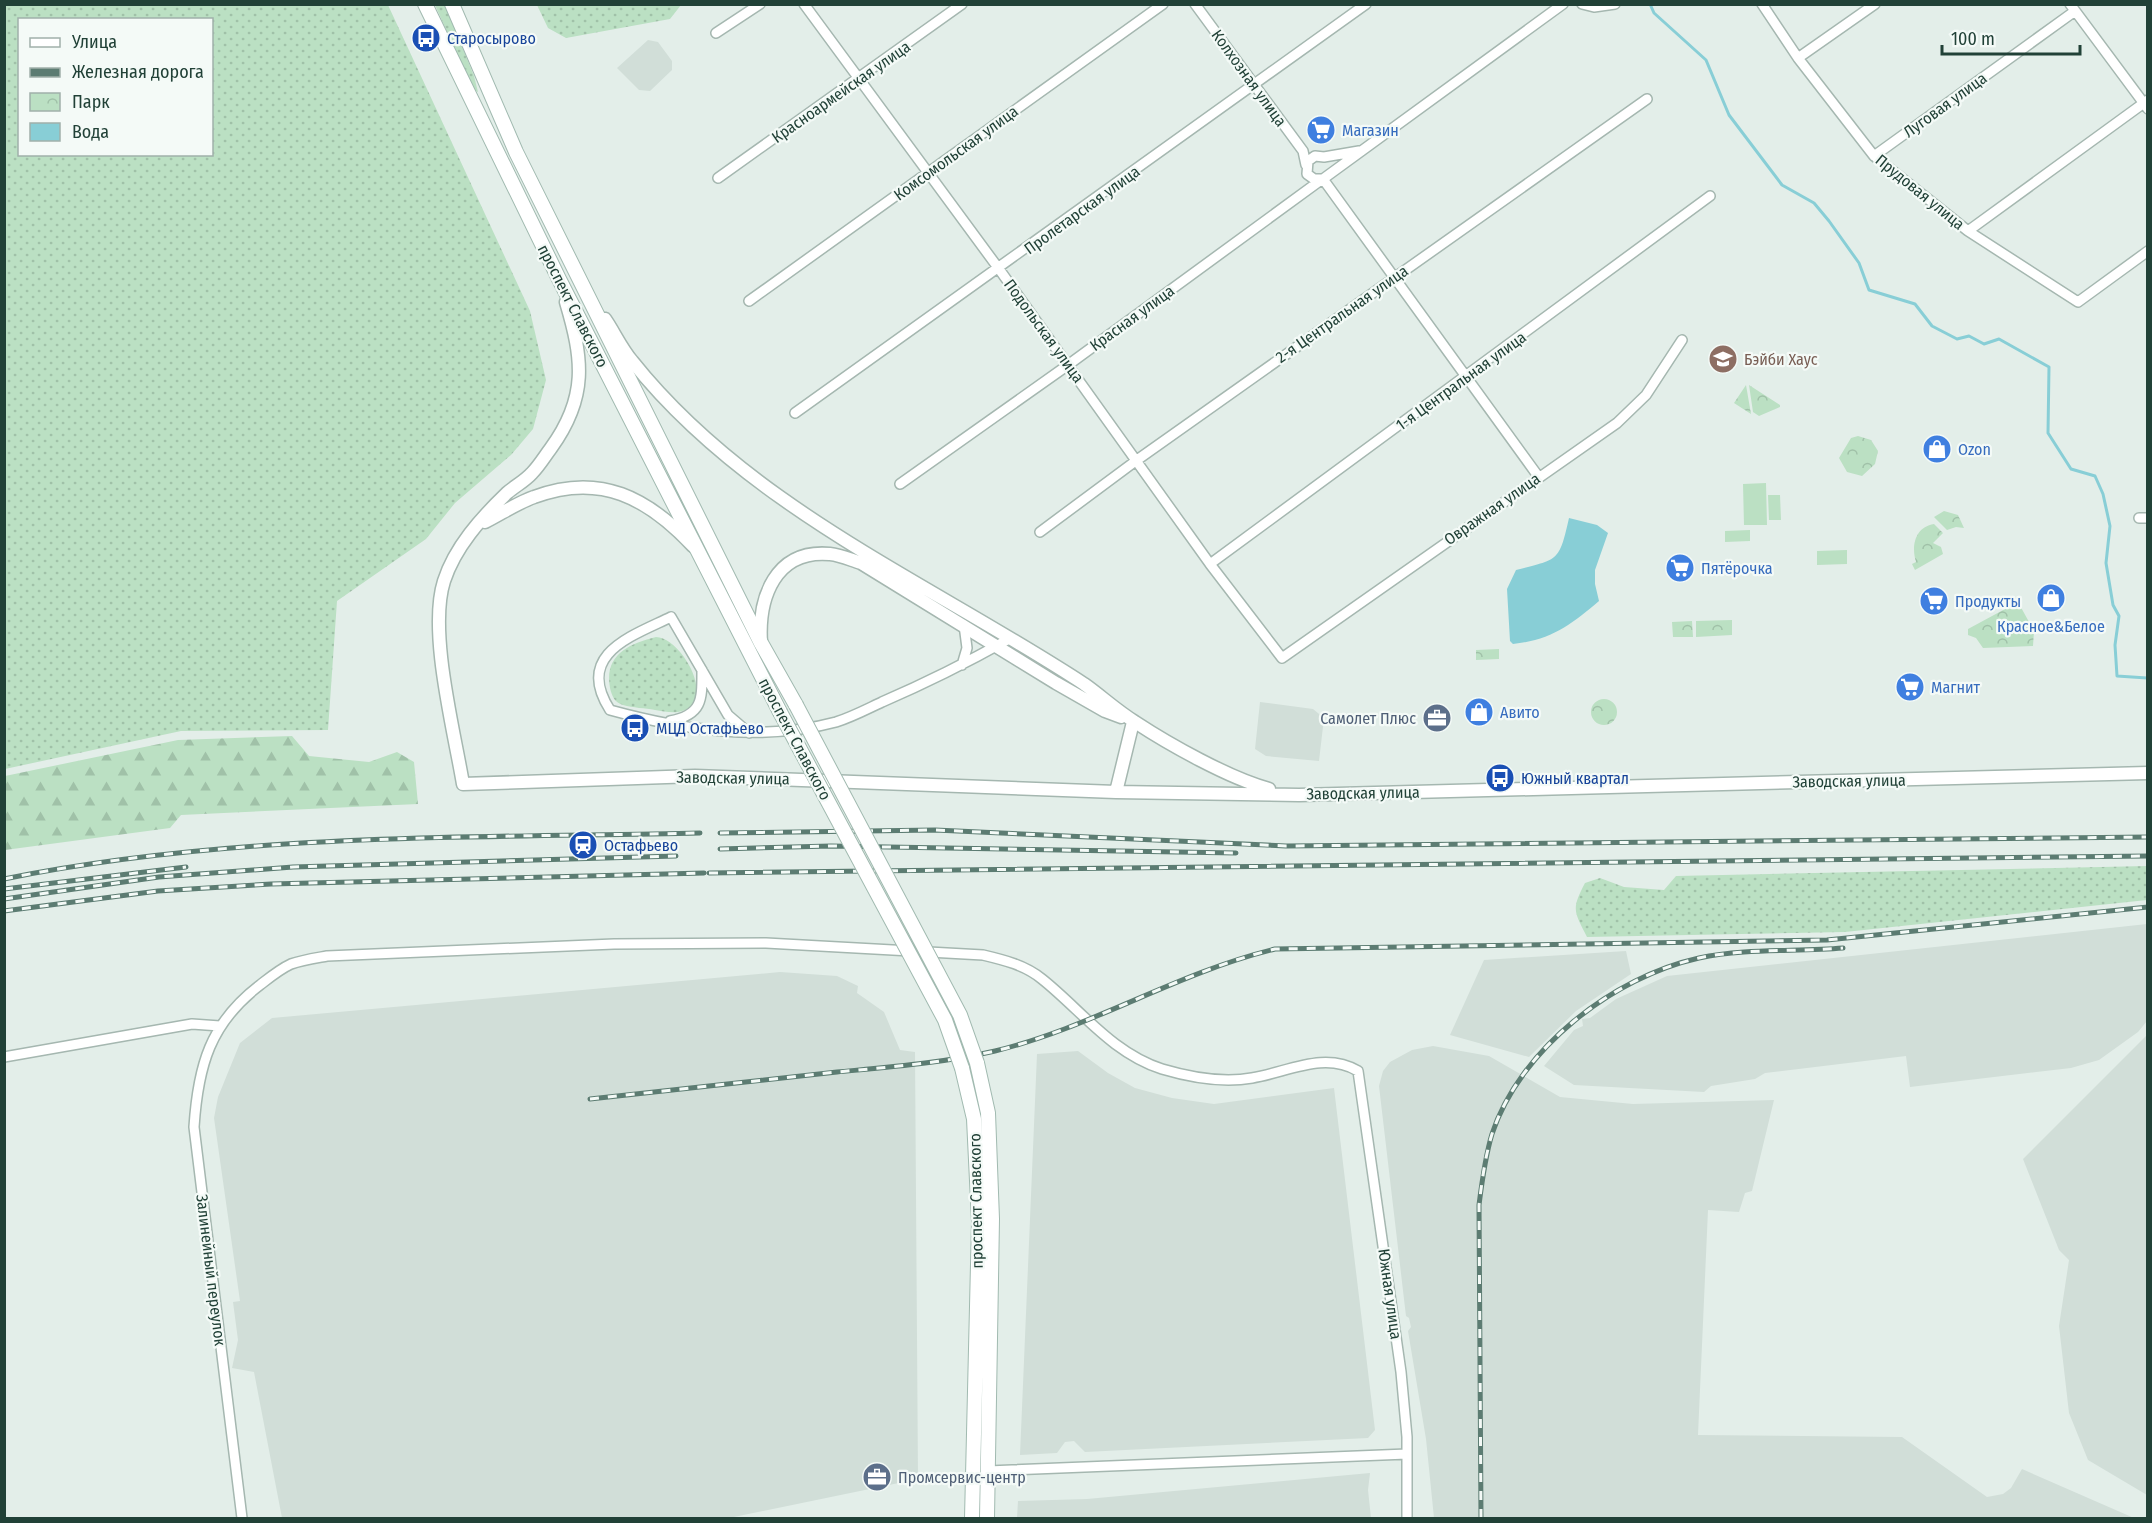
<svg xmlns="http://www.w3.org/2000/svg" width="2152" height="1523" font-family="'Fira Sans Condensed',sans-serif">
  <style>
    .built { fill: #d1ded8 }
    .grass { fill: url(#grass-dots); fill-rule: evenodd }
    .forest { fill: url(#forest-firs) }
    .park { fill: url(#park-crowns) }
    .pitch { fill: #bbe0c3 }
    .water { fill: #88ced6 }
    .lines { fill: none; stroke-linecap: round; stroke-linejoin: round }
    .stream { stroke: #88ced6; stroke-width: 3 }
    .minor-casing { stroke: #a5b7b0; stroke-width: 12 }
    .tertiary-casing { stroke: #a5b7b0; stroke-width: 15 }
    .secondary-casing { stroke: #a1bab0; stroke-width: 16 }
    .minor { stroke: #fff; stroke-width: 9 }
    .tertiary { stroke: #fff; stroke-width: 12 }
    .secondary { stroke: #fff; stroke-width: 14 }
    .rail-casing { stroke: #5c7c72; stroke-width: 5 }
    .rail { stroke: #f4faf7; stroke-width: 3; stroke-dasharray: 9; stroke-linecap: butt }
    .secondary-bridge-casing { stroke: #a1bab0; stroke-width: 16; stroke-linecap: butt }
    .secondary-bridge { stroke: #fff; stroke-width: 14 }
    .labels { text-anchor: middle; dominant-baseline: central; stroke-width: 4.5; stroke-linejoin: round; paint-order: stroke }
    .transit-label { font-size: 16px; fill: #164399; stroke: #f4faf7; text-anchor: start }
    .street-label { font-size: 16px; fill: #214137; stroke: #f4faf7 }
    .shop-label { font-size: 16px; fill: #366cbe; stroke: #f4faf7; text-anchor: start }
    .education-label { font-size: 16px; fill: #785e54; stroke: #f4faf7; text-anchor: start }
    .service-label { font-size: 16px; fill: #4e5e75; stroke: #f4faf7; text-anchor: end }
  </style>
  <defs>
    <pattern id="grass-dots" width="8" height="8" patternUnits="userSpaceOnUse" patternTransform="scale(1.5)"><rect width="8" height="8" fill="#bbe0c3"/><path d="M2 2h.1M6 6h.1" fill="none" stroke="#a0c1a8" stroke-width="1.8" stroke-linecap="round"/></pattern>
    <pattern id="forest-firs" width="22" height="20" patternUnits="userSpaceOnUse" patternTransform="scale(1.5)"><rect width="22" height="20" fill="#bbe0c3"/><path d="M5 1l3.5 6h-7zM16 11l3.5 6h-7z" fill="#a0c1a8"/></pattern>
    <pattern id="park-crowns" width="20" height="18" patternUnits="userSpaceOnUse" patternTransform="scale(1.5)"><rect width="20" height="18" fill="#bbe0c3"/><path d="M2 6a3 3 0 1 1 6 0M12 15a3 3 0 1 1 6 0" fill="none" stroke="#a0c1a8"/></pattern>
  </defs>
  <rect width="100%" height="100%" fill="#e3eee9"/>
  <path class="built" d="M648,40L658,42L672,61V70L650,91L639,90L617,68Z
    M1260,702L1313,709L1324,718L1319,761L1266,756L1255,749Z
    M2147,924V1021L2138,1032L2099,1060L2071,1068L1910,1087L1906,1056L1765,1073L1755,1079L1711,1086L1704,1092L1574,1085L1544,1066L1574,1030L1583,1026L1582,1019L1590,1018L1616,999L1667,976Z
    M1626,951L1631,974L1576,1011L1529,1057L1450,1035L1484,960Z
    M780,972L837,976L858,986L857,993L884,1012L900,1050L915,1052L918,1479L729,1518H282L254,1372L232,1368L238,1340L233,1302L240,1301L214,1118L218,1097L240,1043L272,1018Z
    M2147,1035V1495L2088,1460L2069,1413L2059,1326L2069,1260L2059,1250L2023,1159Z
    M1433,1046L1489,1056L1560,1097L1633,1104L1774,1100L1752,1191L1745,1193L1739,1212L1708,1210L1698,1435L1902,1437L1987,1497L2003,1494L2011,1488L2022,1469L2134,1518H1434L1426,1439L1408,1331L1411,1327L1409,1318L1406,1316L1379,1086L1383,1071L1390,1062L1412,1050Z
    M1078,1051L1108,1073L1135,1088L1172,1098L1214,1104L1334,1088L1375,1430L1368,1438L1085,1452L1074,1441L1065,1442L1057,1453L1020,1455L1037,1054Z
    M1370,1473L1368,1490L1371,1518H1017L1018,1501L1087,1499Z"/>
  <path class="grass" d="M4,5H388L530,311L546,380L533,429L511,455L455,503L426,539L337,601L328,730L181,731L5,769ZM20,20H212V154H20Z
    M435,5H445L474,76L478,92L473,89Z
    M537,5H681L670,19L566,38L548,28Z
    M656,637C682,638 717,701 682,711C674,714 663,711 655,710C645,708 633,708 623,705C614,702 612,696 610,688C604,655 628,644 656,637Z
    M2147,866V900L1845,932L1587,937C1574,911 1571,910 1585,883L1600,878L1624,887L1664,890L1676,876Z"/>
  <path class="forest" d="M292,736L309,756L369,762L397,752L414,762L418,804L181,815L170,828L5,850V776L178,740Z"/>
  <path class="park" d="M1746,385L1751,414L1734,403Z
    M1749,385L1780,405V407L1759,416L1753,412Z
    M1858,436L1871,440L1878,451L1875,464L1862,476L1847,472L1839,458L1851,438Z
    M1944,511L1958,515L1964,528L1956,527L1947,530L1934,517Z
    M1934,524L1943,533L1933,543L1941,547L1943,554L1915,570L1912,564L1916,562C1911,546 1915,527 1934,524Z
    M2018,602L2034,631L2033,646L1983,648L1976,638L1968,635V629Z
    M1732,620V635L1696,637V621Z
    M1692,621L1693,637H1673L1672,622Z
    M1499,649V659L1476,660V650Z
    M1591 712a13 13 0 1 1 26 0a13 13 0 1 1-26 0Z"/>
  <path class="pitch" d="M1766,483L1767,525H1744L1743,484Z
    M1768,495H1780L1781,520H1769Z
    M1750,530V541L1725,542V531Z
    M1847,550V564L1817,565V551Z"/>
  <path class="water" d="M1569,518L1597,525L1608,533L1595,570V584L1599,601C1571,625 1551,640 1513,644L1510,641L1507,589L1516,570C1559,559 1559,562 1569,518Z"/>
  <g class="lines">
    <path class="stream" d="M1650,4L1654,13L1706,60L1729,115L1782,185L1814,203L1829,221L1859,263L1869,290L1915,304L1932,326L1957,339L1969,336L1984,344L1999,339L2049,367L2048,433L2071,469L2095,476L2103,494L2110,526L2106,563L2113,605L2119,616L2115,645L2117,676L2147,678"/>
    <g class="minor-casing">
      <path id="minor" d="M804,4L999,269L1210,564L1282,658L1617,423L1646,395L1682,340
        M1195,4L1303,151L1306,165
        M1582,4L1594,7L1615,4
        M1762,4L1798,58L1874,156L1968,231L2148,100
        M2070,4L2148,109
        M716,33L760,4
        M1798,58L1875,4
        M1359,151L1324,157L1315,156L1308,161L1307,174L1314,179H1323L1563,4
        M1874,156L2075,11
        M718,178L962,4
        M1323,179L1538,476
        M1968,231L2078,302L2148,251
        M749,301L1163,4
        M795,413L1366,4
        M900,484L1068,365L1321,180
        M2139,518H2148
        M1040,532L1137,460L1647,99
        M1210,564L1710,196
        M962,665L967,648L964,625
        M670,721C703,715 702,699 702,670
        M749,733L728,715L671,617C632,636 574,654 610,710C683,730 762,742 836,722C852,717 867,709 882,702C926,683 968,662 1009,639
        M4,1057L192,1024L220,1026
        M988,1471L1407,1454
        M242,1518L194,1127C198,1066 210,1023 260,985C269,978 280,969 291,964C302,960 316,958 327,956L614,944L766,943L983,955C1004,960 1025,965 1042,979C1081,1010 1112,1053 1162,1069C1189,1077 1224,1083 1252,1078C1288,1072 1324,1051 1358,1071L1401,1372L1407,1437V1518"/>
    </g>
    <g class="tertiary-casing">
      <path id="tertiary" d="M566,302C583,359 588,397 551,448C545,456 539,466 532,473C525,481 515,486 507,493C481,518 455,547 444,581C428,631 454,730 463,784L695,776L1116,792L1299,795L2148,773
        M605,319C614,332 621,348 632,361C749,508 930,583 1084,684C1101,696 1117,711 1135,722C1170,745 1229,778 1269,789
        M485,522C501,514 517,503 534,497C600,472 648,498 693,546
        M761,643C758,598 775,549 830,554C841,555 851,560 861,563L1056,683L1105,711L1121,717
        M1116,792L1133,722"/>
    </g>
    <g class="secondary-casing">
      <path id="secondary" d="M425,4L559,279L780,712
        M452,4L516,152L761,643L796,705
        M977,1063L988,1113L992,1219L987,1518
        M962,1068L974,1119L979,1222L972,1518"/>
    </g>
    <use href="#minor" class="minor"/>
    <use href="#tertiary" class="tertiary"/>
    <use href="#secondary" class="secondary"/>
    <g class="rail-casing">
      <path id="rail" d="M720,833L935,830L1286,846L2148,837
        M720,849L831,846L1236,853
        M709,873L2148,856
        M4,879C232,833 469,838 700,833
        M4,889L186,867
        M4,899L159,877L293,867L676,856
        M4,911L158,891L271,884L704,873
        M590,1099C672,1090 755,1081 837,1072C890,1067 943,1063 995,1051C1093,1027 1176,973 1275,949L1827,940L2148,907
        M1481,1518L1479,1205C1482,1181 1485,1157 1492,1134C1520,1049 1613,977 1699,958C1745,948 1796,952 1843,948"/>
    </g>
    <use href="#rail" class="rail"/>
    <g class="secondary-bridge-casing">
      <path id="secondary-bridge" d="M796,705L960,1015L977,1063
        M780,712L945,1020L962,1068"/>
    </g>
    <use href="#secondary-bridge" class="secondary-bridge"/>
  </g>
  <defs>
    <g id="bus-disc" transform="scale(1.5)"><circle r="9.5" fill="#1a4fb4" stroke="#f4faf7"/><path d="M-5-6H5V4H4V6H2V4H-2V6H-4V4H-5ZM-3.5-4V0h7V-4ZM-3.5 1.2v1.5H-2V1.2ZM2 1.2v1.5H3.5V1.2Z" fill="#fff"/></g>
    <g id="supermarket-disc" transform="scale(1.5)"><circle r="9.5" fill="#3f7fe0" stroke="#f4faf7"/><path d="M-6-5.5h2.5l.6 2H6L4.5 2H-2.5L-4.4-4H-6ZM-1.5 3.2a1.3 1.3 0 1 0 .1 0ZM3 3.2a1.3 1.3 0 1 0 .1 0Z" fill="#fff"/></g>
    <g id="school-disc" transform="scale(1.5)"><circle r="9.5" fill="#8d6e63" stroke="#f4faf7"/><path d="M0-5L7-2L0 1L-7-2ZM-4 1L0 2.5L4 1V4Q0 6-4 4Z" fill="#fff"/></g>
    <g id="shop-disc" transform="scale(1.5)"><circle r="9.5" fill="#3f7fe0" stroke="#f4faf7"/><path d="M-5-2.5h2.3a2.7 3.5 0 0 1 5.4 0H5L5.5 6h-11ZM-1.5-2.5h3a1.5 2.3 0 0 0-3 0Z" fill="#fff"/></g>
    <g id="office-disc" transform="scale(1.5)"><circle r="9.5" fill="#5c6f8a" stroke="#f4faf7"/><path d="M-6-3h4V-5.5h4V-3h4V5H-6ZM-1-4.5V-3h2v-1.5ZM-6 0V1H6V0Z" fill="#fff"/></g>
    <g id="station-disc" transform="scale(1.5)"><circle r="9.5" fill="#1a4fb4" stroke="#f4faf7"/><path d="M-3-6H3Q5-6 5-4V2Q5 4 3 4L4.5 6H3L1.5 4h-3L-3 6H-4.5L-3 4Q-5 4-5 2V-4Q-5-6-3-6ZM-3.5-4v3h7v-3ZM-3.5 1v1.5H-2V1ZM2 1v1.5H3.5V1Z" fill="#fff"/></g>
  </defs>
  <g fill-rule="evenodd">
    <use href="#bus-disc" x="426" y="38"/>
    <use href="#supermarket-disc" x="1321" y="130"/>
    <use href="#school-disc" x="1723" y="359"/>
    <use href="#shop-disc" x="1937" y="449"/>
    <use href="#supermarket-disc" x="1680" y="568"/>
    <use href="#shop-disc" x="2051" y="598"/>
    <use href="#supermarket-disc" x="1934" y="601"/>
    <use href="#supermarket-disc" x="1910" y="687"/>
    <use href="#shop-disc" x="1479" y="712"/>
    <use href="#office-disc" x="1437" y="718"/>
    <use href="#bus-disc" x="635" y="728"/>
    <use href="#bus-disc" x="1500" y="778"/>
    <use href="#station-disc" x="583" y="845"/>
    <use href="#office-disc" x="877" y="1477"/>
  </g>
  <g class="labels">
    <g class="transit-label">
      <text x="447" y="38">Старосырово</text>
      <text x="656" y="728">МЦД Остафьево</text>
      <text x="1521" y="778">Южный квартал</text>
      <text x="604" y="845">Остафьево</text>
    </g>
    <g class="street-label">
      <text transform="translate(1249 78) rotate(54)">Колхозная улица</text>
      <text transform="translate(841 92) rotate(-35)">Красноармейская улица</text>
      <text transform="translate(1945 105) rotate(-36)">Луговая улица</text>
      <text transform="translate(956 153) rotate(-36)">Комсомольская улица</text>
      <text transform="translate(1920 192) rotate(39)">Прудовая улица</text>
      <text transform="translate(1082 210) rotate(-36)">Пролетарская улица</text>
      <text transform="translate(573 306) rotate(63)">проспект Славского</text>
      <text transform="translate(1342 314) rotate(-35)">2-я Центральная улица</text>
      <text transform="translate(1132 318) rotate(-36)">Красная улица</text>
      <text transform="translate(1044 331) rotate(54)">Подольская улица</text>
      <text transform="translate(1461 381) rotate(-36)">1-я Центральная улица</text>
      <text transform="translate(1492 509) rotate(-35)">Овражная улица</text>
      <text transform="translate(795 739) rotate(62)">проспект Славского</text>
      <text transform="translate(733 778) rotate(1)">Заводская улица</text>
      <text transform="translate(1849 781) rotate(-1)">Заводская улица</text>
      <text transform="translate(1363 793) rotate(-1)">Заводская улица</text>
      <text transform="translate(976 1201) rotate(-91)">проспект Славского</text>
      <text transform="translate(211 1270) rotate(83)">Залинейный переулок</text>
      <text transform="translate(1390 1294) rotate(82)">Южная улица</text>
    </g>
    <g class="shop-label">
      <text x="1342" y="130">Магазин</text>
      <text x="1958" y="449">Ozon</text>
      <text x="1701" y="568">Пятёрочка</text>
      <text x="1955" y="601">Продукты</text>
      <text x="2051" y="626" text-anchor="middle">Красное&amp;Белое</text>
      <text x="1931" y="687">Магнит</text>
      <text x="1500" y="712">Авито</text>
    </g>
    <g class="education-label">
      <text x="1744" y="359">Бэйби Хаус</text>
    </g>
    <g class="service-label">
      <text x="1416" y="718">Самолет Плюс</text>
      <text x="898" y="1477" text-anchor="start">Промсервис-центр</text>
    </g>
  </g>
  <rect width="2152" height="1523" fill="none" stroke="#214137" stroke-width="12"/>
  <rect x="18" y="18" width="195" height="138" fill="#f4faf7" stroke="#a0b0aa" stroke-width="1.5"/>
  <rect x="30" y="38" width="30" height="9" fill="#ffffff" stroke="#a0b0aa" stroke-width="1.5"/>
  <text x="72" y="48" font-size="18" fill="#214137">Улица</text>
  <rect x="30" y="68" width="30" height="9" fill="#5c7c72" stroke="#a0b0aa" stroke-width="1.5"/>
  <text x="72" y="78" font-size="18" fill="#214137">Железная дорога</text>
  <rect x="30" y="93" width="30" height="18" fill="url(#park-crowns)" stroke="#a0b0aa" stroke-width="1.5"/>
  <text x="72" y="108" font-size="18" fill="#214137">Парк</text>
  <rect x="30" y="123" width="30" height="18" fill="#88ced6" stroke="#a0b0aa" stroke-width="1.5"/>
  <text x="72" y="138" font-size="18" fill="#214137">Вода</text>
  <path d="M1942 45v9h138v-9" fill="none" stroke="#214137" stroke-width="3"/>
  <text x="1951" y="45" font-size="18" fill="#214137" stroke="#f4faf7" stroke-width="4.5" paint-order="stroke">100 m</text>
</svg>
